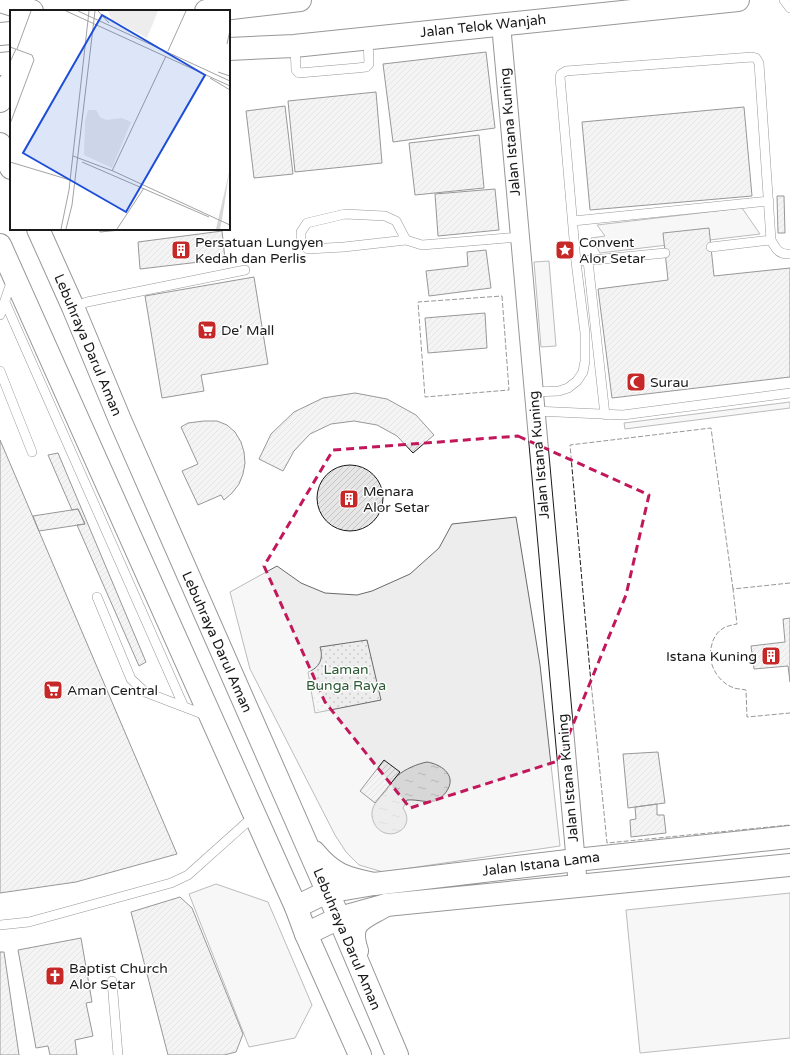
<svg xmlns="http://www.w3.org/2000/svg" width="790" height="1055" font-family="'Varela Round',sans-serif">
  <style>
    .built { fill: #ededed; stroke: #6a6a6a }
    .garden { fill: url(#garden-dots); stroke: #6a6a6a }
    .water { fill: url(#water-ripples); stroke: #6a6a6a }
    .building { fill: url(#building-hatch); stroke: #1a1a1a }
    .lines { fill: none; stroke-linecap: round; stroke-linejoin: round }
    .service-casing { stroke: #1a1a1a; stroke-width: 10 }
    .minor-casing { stroke: #1a1a1a; stroke-width: 20 }
    .tertiary-casing { stroke: #1a1a1a; stroke-width: 24 }
    .secondary-casing { stroke: #1a1a1a; stroke-width: 24 }
    .primary-casing { stroke: #1a1a1a; stroke-width: 24 }
    .service { stroke: #fff; stroke-width: 9 }
    .minor { stroke: #fff; stroke-width: 18 }
    .tertiary { stroke: #fff; stroke-width: 22 }
    .secondary { stroke: #fff; stroke-width: 22 }
    .primary { stroke: #fff; stroke-width: 22 }
    .fence { stroke: #1a1a1a; stroke-width: 1; stroke-dasharray: 5 2; stroke-linecap: butt }
    .marked { fill: none; stroke: #c2185b; stroke-width: 3; stroke-dasharray: 8 5; stroke-linejoin: round }
    .labels { text-anchor: middle; dominant-baseline: central; stroke-width: 3; stroke-linejoin: round; paint-order: stroke }
    .street-label { font-size: 14px; fill: #1a1a1a; stroke: #fff }
    .poi-label { font-size: 14px; fill: #1a1a1a; stroke: #fff; text-anchor: start }
    .park-label { font-size: 14px; fill: #2b5a34; stroke: #fff }
    .inset-road { fill: none; stroke: #a3a3a3; stroke-width: 1 }
    .view { fill: #1d4ed8; fill-opacity: 0.15; stroke: #1d4ed8; stroke-width: 2 }
    .inset-edge { fill: none; stroke: #1a1a1a; stroke-width: 2 }
  </style>
  <defs>
    <pattern id="garden-dots" width="8" height="8" patternUnits="userSpaceOnUse"><rect width="8" height="8" fill="#ededed"/><path d="M2 2h.1M6 6h.1" fill="none" stroke="#cbcbcb" stroke-width="1.8" stroke-linecap="round"/></pattern>
    <pattern id="water-ripples" width="26" height="14" patternUnits="userSpaceOnUse"><rect width="26" height="14" fill="#d7d7d7"/><path d="M2 4q2-2 4 0t4 0M15 11q2-2 4 0t4 0" fill="none" stroke="#b8b8b8"/></pattern>
    <pattern id="building-hatch" width="6" height="6" patternUnits="userSpaceOnUse"><rect width="6" height="6" fill="#e6e6e6"/><path d="M-1 1l2-2M0 6l6-6M5 7l2-2" fill="none" stroke="#c5c5c5"/></pattern>
  </defs>
  <rect width="100%" height="100%" fill="#fff"/>
  <path class="built" d="M742,208L760,234L600,253L591,238L605,236L597,225Z
    M549,261L556,346L541,347L534,262Z
    M790,402V408L625,429L624,423Z
    M516,517L540,665L560,846L383,872L359,865L346,852L335,835L250,669L230,592L277,566L301,583L325,593L357,595L372,591L410,574L439,548L452,524Z
    M216,884L268,902L312,1005L295,1038L249,1047L189,894Z
    M790,893V1038L640,1053L626,910Z"/>
  <path class="garden" d="M367,640L381,700L315,713L308,672C319,668 324,659 320,647Z"/>
  <path class="water" d="M427,762C440,764 456,774 448,789C446,793 442,797 438,800C428,804 418,799 407,800L403,808C418,830 385,845 374,823C372,818 371,813 373,808C375,802 381,796 386,791C389,786 393,780 397,776C405,769 417,764 427,762Z"/>
  <path class="building" d="M486,52L495,128L393,142L383,64Z
    M376,92L382,163L295,172L288,101Z
    M285,106L293,174L254,178L246,111Z
    M744,107L752,196L590,210L582,122Z
    M479,135L484,188L415,195L409,143Z
    M495,189L499,230L438,236L435,194Z
    M777,196H784L785,233H778Z
    M709,228L714,276L790,268V377L612,398L598,289L668,280L663,233Z
    M99,229H131L100,232Z
    M222,231L225,259L140,269L138,242Z
    M486,250L491,288L429,296L426,271L468,266L467,252Z
    M254,277L268,364L201,375L204,391L162,398L145,296Z
    M485,313L487,348L428,353L425,318Z
    M355,393L387,399L416,415L434,435L413,453L397,436L377,425L354,421L331,424L310,434L294,451L283,471L259,459L271,434L294,412L323,398Z
    M204,421H217L227,425L235,432L241,442L244,452L245,463L243,474L239,484L232,493L224,500L221,495L198,505L182,471L198,464L181,427L188,423Z
    M0,440L177,854L76,882L0,893Z
    M58,453L146,662L139,666L77,525L85,524L78,509L72,510L48,455Z
    M317 498a33 33 0 1 1 66 0a33 33 0 1 1-66 0Z
    M78,509L85,524L39,531L33,516Z
    M790,618V682L788,666L754,669L751,646L785,642L783,619Z
    M658,752L665,803L628,808L623,754Z
    M384,760L400,772L375,803L360,791Z
    M657,804V815H664L666,833L631,837L630,820L636,819L635,807Z
    M180,897L192,908L243,1034L236,1052L224,1055H168L131,912Z
    M81,938L92,1002L86,1003L93,1036L75,1040L77,1055H50L48,1046L36,1048L18,950Z
    M0,952H4L19,1055H0Z"/>
  <g class="lines">
    <g class="service-casing">
      <path id="service" d="M784,0L790,8
        M295,46L296,70L299,73L357,68L366,67L369,64L368,39
        M573,221L769,201
        M406,240L396,221L385,216L345,214L307,223L301,232V244L308,249L344,247L406,240L422,245L520,237
        M711,247L771,240
        M583,261L665,253
        M588,261L605,415
        M5,302L184,707
        M73,307L87,302L245,270
        M0,315L12,280
        M0,371L32,452
        M534,392L559,391L568,388L577,381L583,372L585,361V333L576,262L560,77L561,74L566,71L752,57L756,58L759,63L771,240C776,249 779,255 790,254
        M535,411L623,415L790,393
        M97,597L131,679L145,692L208,716
        M0,925L29,922L171,883L188,875L255,815
        M112,981L118,1055"/>
    </g>
    <g class="minor-casing">
      <path id="minor" d="M501,24L578,886"/>
    </g>
    <g class="tertiary-casing">
      <path id="tertiary" d="M296,907L327,892L374,884L576,860L790,837
        M306,934L339,918L386,905L790,865"/>
    </g>
    <g class="secondary-casing">
      <path id="secondary" d="M206,11L300,0
        M0,34L11,33
        M229,49L294,46L738,0
        M0,64L11,63"/>
    </g>
    <g class="primary-casing">
      <path id="primary" d="M0,1L32,11
        M0,101L3,92L11,81
        M0,144L11,168
        M38,229L73,307L120,420L339,918L397,1055
        M0,245L282,876L296,907L306,934L360,1055
        M314,852C333,875 345,878 374,884
        M357,951C347,920 363,919 386,905"/>
    </g>
    <use href="#service" class="service"/>
    <use href="#minor" class="minor"/>
    <use href="#tertiary" class="tertiary"/>
    <use href="#secondary" class="secondary"/>
    <use href="#primary" class="primary"/>
    <path class="fence" d="M502,296L509,390L425,397L418,302Z
      M790,583L733,589L737,624C732,625 726,626 722,629C717,632 713,639 712,644C706,662 717,682 734,688C737,689 742,689 746,690L747,717L790,713
      M733,589L711,428L570,445L590,672L607,843L790,825"/>
  </g>
  <path d="M0 0H790V1055H0ZM518,436L649,495L626,595L558,761L410,808L325,702L264,566L333,450Z" fill="#fff" fill-opacity=".55" fill-rule="evenodd"/>
  <path class="marked" d="M518,436L649,495L626,595L558,761L410,808L325,702L264,566L333,450Z"/>
  <defs>
    <g id="building-square" transform="scale(1)"><rect x="-9" y="-9" width="18" height="18" rx="4" fill="#c62828" stroke="#fff"/><path d="M-4-6H4V6H1V3H-1V6H-4ZM-2.5-4.3h1.7v1.8h-1.7ZM.8-4.3h1.7v1.8H.8ZM-2.5-1h1.7V.8h-1.7ZM.8-1h1.7V.8H.8Z" fill="#fff"/></g>
    <g id="sight-square" transform="scale(1)"><rect x="-9" y="-9" width="18" height="18" rx="4" fill="#c62828" stroke="#fff"/><path d="M0-6L1.8-2.2L6-1.7L2.9 1.2L3.7 5.4L0 3.3L-3.7 5.4L-2.9 1.2L-6-1.7L-1.8-2.2Z" fill="#fff"/></g>
    <g id="supermarket-square" transform="scale(1)"><rect x="-9" y="-9" width="18" height="18" rx="4" fill="#c62828" stroke="#fff"/><path d="M-6-5.5h2.5l.6 2H6L4.5 2H-2.5L-4.4-4H-6ZM-1.5 3.2a1.3 1.3 0 1 0 .1 0ZM3 3.2a1.3 1.3 0 1 0 .1 0Z" fill="#fff"/></g>
    <g id="mosque-square" transform="scale(1)"><rect x="-9" y="-9" width="18" height="18" rx="4" fill="#c62828" stroke="#fff"/><path d="M3.5-4.9A6 6 0 1 0 3.5 4.9A5 5 0 1 1 3.5-4.9Z" fill="#fff"/></g>
    <g id="church-square" transform="scale(1)"><rect x="-9" y="-9" width="18" height="18" rx="4" fill="#c62828" stroke="#fff"/><path d="M-1.2-6h2.4v3.5h3.3v2.4h-3.3V6h-2.4V-.1h-3.3v-2.4h3.3Z" fill="#fff"/></g>
  </defs>
  <g fill-rule="evenodd">
    <use href="#building-square" x="181" y="250"/>
    <use href="#sight-square" x="565" y="250"/>
    <use href="#supermarket-square" x="207" y="330"/>
    <use href="#mosque-square" x="636" y="382"/>
    <use href="#building-square" x="349" y="499"/>
    <use href="#building-square" x="771" y="656"/>
    <use href="#supermarket-square" x="53" y="690"/>
    <use href="#church-square" x="55" y="976"/>
  </g>
  <g class="labels">
    <g class="street-label">
      <text transform="translate(483 26) rotate(-6)">Jalan Telok Wanjah</text>
      <text transform="translate(510 132) rotate(-95)">Jalan Istana Kuning</text>
      <text transform="translate(88 345) rotate(67)">Lebuhraya Darul Aman</text>
      <text transform="translate(539 455) rotate(-95)">Jalan Istana Kuning</text>
      <text transform="translate(217 642) rotate(66)">Lebuhraya Darul Aman</text>
      <text transform="translate(568 778) rotate(-95)">Jalan Istana Kuning</text>
      <text transform="translate(541 864) rotate(-7)">Jalan Istana Lama</text>
      <text transform="translate(347 939) rotate(67)">Lebuhraya Darul Aman</text>
    </g>
    <g class="poi-label">
      <text x="195" y="242">Persatuan Lungyen<tspan x="195" dy="16">Kedah dan Perlis</tspan></text>
      <text x="579" y="242">Convent<tspan x="579" dy="16">Alor Setar</tspan></text>
      <text x="221" y="330">De' Mall</text>
      <text x="650" y="382">Surau</text>
      <text x="363" y="491">Menara<tspan x="363" dy="16">Alor Setar</tspan></text>
      <text x="757" y="656" text-anchor="end">Istana Kuning</text>
      <text x="67" y="690">Aman Central</text>
      <text x="69" y="968">Baptist Church<tspan x="69" dy="16">Alor Setar</tspan></text>
    </g>
    <g class="park-label">
      <text x="346" y="669">Laman<tspan x="346" dy="16">Bunga Raya</tspan></text>
    </g>
  </g>
  <g transform="translate(10 10)">
    <rect width="220" height="220" fill="#fff"/>
    <path d="M98,1H148L137,28L101,9Z" fill="#ededed"/>
    <path d="M78,100H86L90,107L96,110L112,108L121,112L102,158L74,145L75,111Z" fill="#ededed"/>
    <path d="M80.5 119a5.5 5.5 0 1 1 11 0a5.5 5.5 0 1 1-11 0Z" fill="#ededed"/>
    <path d="M220,158L212,209L210,219H206Z" fill="#d7d7d7"/>
    <path class="inset-road" d="M56,1L220,76M68,1L220,71M88,1L99,13M217,34L220,20M0,37L22,45L24,50L0,114M7,39L21,1M158,41L176,1M0,52L6,39M208,62L220,66M200,68L220,80M63,146L103,161L220,215M0,152L60,170M72,152L199,207M102,161L156,46M51,219L59,180L79,1M56,219L62,195L85,1M107,219L134,178"/>
    <path class="view" d="M92,5L195,65L116,202L13,143Z"/>
    <rect width="220" height="220" class="inset-edge"/>
  </g>
</svg>
